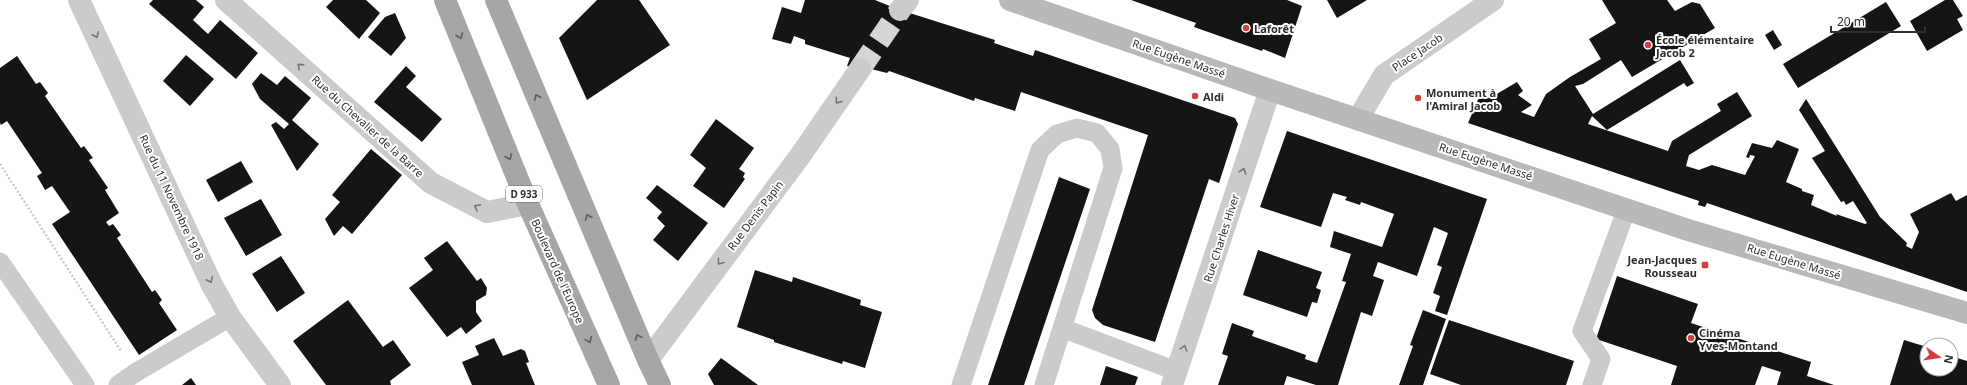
<svg xmlns="http://www.w3.org/2000/svg" width="1967" height="385" font-family="'Noto Sans',sans-serif">
  <style>
    .building { fill: #151515 }
    .lines { fill: none; stroke-linecap: round; stroke-linejoin: round }
    .street-tunnel { stroke: #d5d5d5; stroke-width: 22; stroke-dasharray: 22 11; stroke-linecap: butt }
    .path { stroke: #cbcbcb; stroke-width: 2.5; stroke-dasharray: 2 2; stroke-linecap: butt }
    .lane { stroke: #cbcbcb; stroke-width: 19 }
    .street { stroke: #cbcbcb; stroke-width: 22 }
    .secondary { stroke: #b8b8b8; stroke-width: 22 }
    .primary { stroke: #a6a6a6; stroke-width: 22 }
    .oneway { stroke: #757575 }
    .oneway2 { stroke: #5e5e5e }
    .poi-dot { fill: #d63e3e; stroke: #fff; stroke-width: 1.5 }
    .labels { text-anchor: middle; dominant-baseline: central; stroke-width: 4; stroke-linejoin: round; paint-order: stroke }
    .shield { fill: #fff; stroke: #6d6d6d; stroke-width: 1 }
    .shield-label { font-size: 10px; font-weight: bold; fill: #2e2e2e }
    .poi-label { font-size: 11px; font-weight: bold; fill: #2e2e2e; stroke: #fff; text-anchor: start }
    .street-label { font-size: 11px; fill: #2e2e2e; stroke: #fff }
  </style>
  <rect width="100%" height="100%" fill="#fff"/>
  <path class="building" d="M153,0H196L204,7L193,20L208,34L220,20L258,53L236,79L149,4Z
    M333,0H366L380,13L359,39L326,7Z
    M597,0H639L670,45L587,100L559,38Z
    M805,0H875L897,9L995,40L994,43L1033,56L1035,50L1235,118L1238,124L1219,183L1209,179L1155,342L1103,325L1095,318L1092,310L1148,135L1021,92L1015,111L975,98L974,101L889,71L887,73L871,69V72L847,66L850,58L805,44V40L794,36L791,44L772,39L782,7L801,13Z
    M1131,0H1287L1302,6L1285,58L1263,49L1262,51L1194,27L1196,23Z
    M1327,0H1367L1337,18Z
    M1602,0H1667L1675,11L1692,2L1700,4L1715,28L1632,77L1621,60L1583,84L1575,86L1593,114L1680,60L1694,83L1687,87L1684,83L1607,130L1592,116L1588,124L1668,151L1672,141L1721,111L1717,104L1737,92L1752,116L1689,155L1686,166L1699,170L1712,165L1745,175L1755,156L1750,155L1749,158L1746,157L1752,143L1772,148L1777,140L1799,149L1786,182L1802,189V191L1814,195L1811,205L1837,216L1836,214L1865,224L1867,223L1853,201L1846,205L1844,201L1841,202L1812,158L1825,151L1799,110L1806,99L1880,217L1907,243L1906,246L1912,249L1919,232L1910,214L1951,193L1956,201L1967,195V292L1707,203L1705,207L1698,205L1699,201L1468,123L1480,95L1490,98L1517,82L1523,91L1518,95L1532,105L1521,112L1534,117L1546,94L1570,77L1601,59L1589,39L1616,23Z
    M1945,0H1953L1963,16L1957,19L1963,30L1927,51L1910,21Z
    M1886,2L1901,26L1798,88L1783,64Z
    M395,13L406,38L391,56L368,37L385,17Z
    M1773,30L1782,45L1774,50L1765,35Z
    M186,55L214,79L190,106L163,81Z
    M17,56L36,84L40,82L48,93L45,96L81,148L84,146L93,158L89,160L108,188L105,190L119,213L106,222L109,226L113,224L121,235L117,238L152,292L155,290L162,300L159,303L177,330L139,355L52,224L70,212L52,186L45,190L37,176L42,173L7,121L1,125L0,123V68Z
    M406,66L416,76L406,87L442,119L422,142L374,102Z
    M261,73L277,85L285,76L311,98L292,120L319,144L297,171L271,125L276,122L284,129L289,124L260,99L252,84Z
    M716,119L754,148L739,169L745,173L743,177L745,179L724,208L693,186L706,168L690,155Z
    M1287,131L1487,199L1447,315L1435,311L1440,296L1433,293L1442,267L1437,265L1448,233L1434,227L1417,276L1378,262L1373,276L1384,280L1372,316L1361,312L1338,385H1316L1287,376L1284,385H1218L1228,356L1222,354L1232,323L1254,331L1252,336L1306,355L1305,359L1317,363L1346,282L1342,281L1351,254L1330,247L1334,231L1382,247L1394,214L1361,202L1360,205L1345,200L1347,197L1333,193L1321,227L1260,207Z
    M371,149L402,175L352,234L343,226L334,236L325,219L340,202L332,195Z
    M241,161L253,182L218,202L206,180Z
    M1059,177L1090,189L1024,385H988Z
    M657,185L708,223L678,261L653,240L665,226L657,218L662,212L646,198Z
    M261,199L282,235L246,256L224,218Z
    M447,241L477,281L481,278L487,288L486,295L476,301V312L482,321L466,334L461,327L447,337L409,288L433,270L424,258Z
    M1258,250L1322,272L1316,288L1321,290L1317,303L1312,302L1307,317L1243,295Z
    M281,256L305,293L277,312L252,274Z
    M755,270L792,282L793,277L861,300L860,305L882,312L865,368L843,361L842,364L774,342V340L737,327Z
    M1617,276L1698,304L1691,323L1811,362L1807,376L1834,385H1777L1781,372L1762,366L1755,385H1671L1677,366L1596,339Z
    M348,300L383,347L393,340L411,365L390,381L391,385H326L293,341Z
    M1423,310L1446,319L1423,385H1399L1413,346L1410,345Z
    M1449,320L1574,361L1566,385H1461L1430,374Z
    M494,338L503,356L521,349L525,351L529,362L526,363L535,385H472L462,362L479,355L475,346Z
    M1904,340L1927,347V369H1951V356L1967,361V385H1890Z
    M721,358L758,385H714L708,374Z
    M1106,366L1138,377L1135,385H1100Z
    M191,378L196,385H182Z"/>
  <g class="lines">
    <path class="street-tunnel" d="M860,69L900,10"/>
    <path class="path" d="M0,164L121,351"/>
    <path class="lane" d="M0,262L85,385
      M1062,328L1176,371
      M118,385L135,373L230,317
      M961,385L1040,150L1057,134L1077,128L1097,133L1110,149L1113,168L1044,385
      M1592,385L1601,359L1582,331L1627,208"/>
    <path class="street" d="M79,0L212,285L230,317L280,385
      M226,0L431,183L487,212L528,204
      M900,10L908,0
      M1358,119L1384,75L1493,0
      M648,360L800,156L860,69
      M1172,385L1270,90"/>
    <path class="secondary" d="M1010,0L1270,90L1688,230L1967,313"/>
    <path class="primary" d="M445,0L528,204L609,385
      M496,0L648,360L660,385"/>
  </g>
  <defs><path id="oneway-chevron" d="M-2-3.5L2.5 0L-2 3.5" fill="none" stroke-width="1.6" stroke-linecap="round" stroke-linejoin="round"/></defs>
  <g class="oneway">
    <use href="#oneway-chevron" transform="translate(96 35) rotate(65)"/>
    <use href="#oneway-chevron" transform="translate(300 66) rotate(-138)"/>
    <use href="#oneway-chevron" transform="translate(838 101) rotate(125)"/>
    <use href="#oneway-chevron" transform="translate(1243 171) rotate(-72)"/>
    <use href="#oneway-chevron" transform="translate(477 207) rotate(-152)"/>
    <use href="#oneway-chevron" transform="translate(720 262) rotate(127)"/>
    <use href="#oneway-chevron" transform="translate(210 280) rotate(64)"/>
    <use href="#oneway-chevron" transform="translate(1184 348) rotate(-72)"/>
  </g>
  <g class="oneway2">
    <use href="#oneway-chevron" transform="translate(460 36) rotate(68)"/>
    <use href="#oneway-chevron" transform="translate(537 97) rotate(-113)"/>
    <use href="#oneway-chevron" transform="translate(509 157) rotate(68)"/>
    <use href="#oneway-chevron" transform="translate(588 217) rotate(-113)"/>
    <use href="#oneway-chevron" transform="translate(638 337) rotate(-113)"/>
    <use href="#oneway-chevron" transform="translate(589 340) rotate(66)"/>
  </g>
  <g class="poi-dot">
    <circle cx="1246" cy="28" r="4"/>
    <circle cx="1648" cy="45" r="4"/>
    <circle cx="1195" cy="96" r="4"/>
    <circle cx="1418" cy="98" r="4"/>
    <rect x="1701" y="261" width="8" height="8" rx="2"/>
    <circle cx="1691" cy="338" r="4"/>
  </g>
  <g class="labels">
    <rect class="shield" x="506" y="186" width="36" height="16" rx="3"/>
    <g class="shield-label">
      <text x="524" y="194">D 933</text>
    </g>
    <g class="poi-label">
      <text x="1254" y="28">Laforêt</text>
      <text x="1656" y="39">École élémentaire<tspan x="1656" dy="13">Jacob 2</tspan></text>
      <text x="1426" y="92">Monument à<tspan x="1426" dy="13">l'Amiral Jacob</tspan></text>
      <text x="1203" y="96">Aldi</text>
      <text x="1697" y="259" text-anchor="end">Jean-Jacques<tspan x="1697" dy="13">Rousseau</tspan></text>
      <text x="1699" y="332">Cinéma<tspan x="1699" dy="13">Yves-Montand</tspan></text>
    </g>
    <g class="street-label">
      <text transform="translate(1417 52) rotate(-34)">Place Jacob</text>
      <text transform="translate(1179 58) rotate(19)">Rue Eugène Massé</text>
      <text transform="translate(368 126) rotate(42)">Rue du Chevalier de la Barre</text>
      <text transform="translate(1486 161) rotate(18)">Rue Eugène Massé</text>
      <text transform="translate(172 197) rotate(65)">Rue du 11 Novembre 1918</text>
      <text transform="translate(755 215) rotate(-53)">Rue Denis Papin</text>
      <text transform="translate(1221 238) rotate(-72)">Rue Charles Hiver</text>
      <text transform="translate(1794 261) rotate(17)">Rue Eugène Massé</text>
      <text transform="translate(558 271) rotate(66)">Boulevard de l'Europe</text>
    </g>
  </g>
  <g transform="translate(1939 357) rotate(103)"><circle r="19" fill="#ffffff" stroke="#ababab"/>
  <path d="M0-3L7 15L0 10L-7 15Z" fill="#d63e3e"/>
  <text y="-6" font-size="11" font-weight="bold" text-anchor="middle" fill="#2e2e2e">N</text>
  </g>
  <path d="M1831 26v6h94v-6" fill="none" stroke="#2e2e2e" stroke-width="2"/>
  <text x="1837" y="26" font-size="12" fill="#2e2e2e" stroke="#ffffff" stroke-width="3" paint-order="stroke">20 m</text>
</svg>
